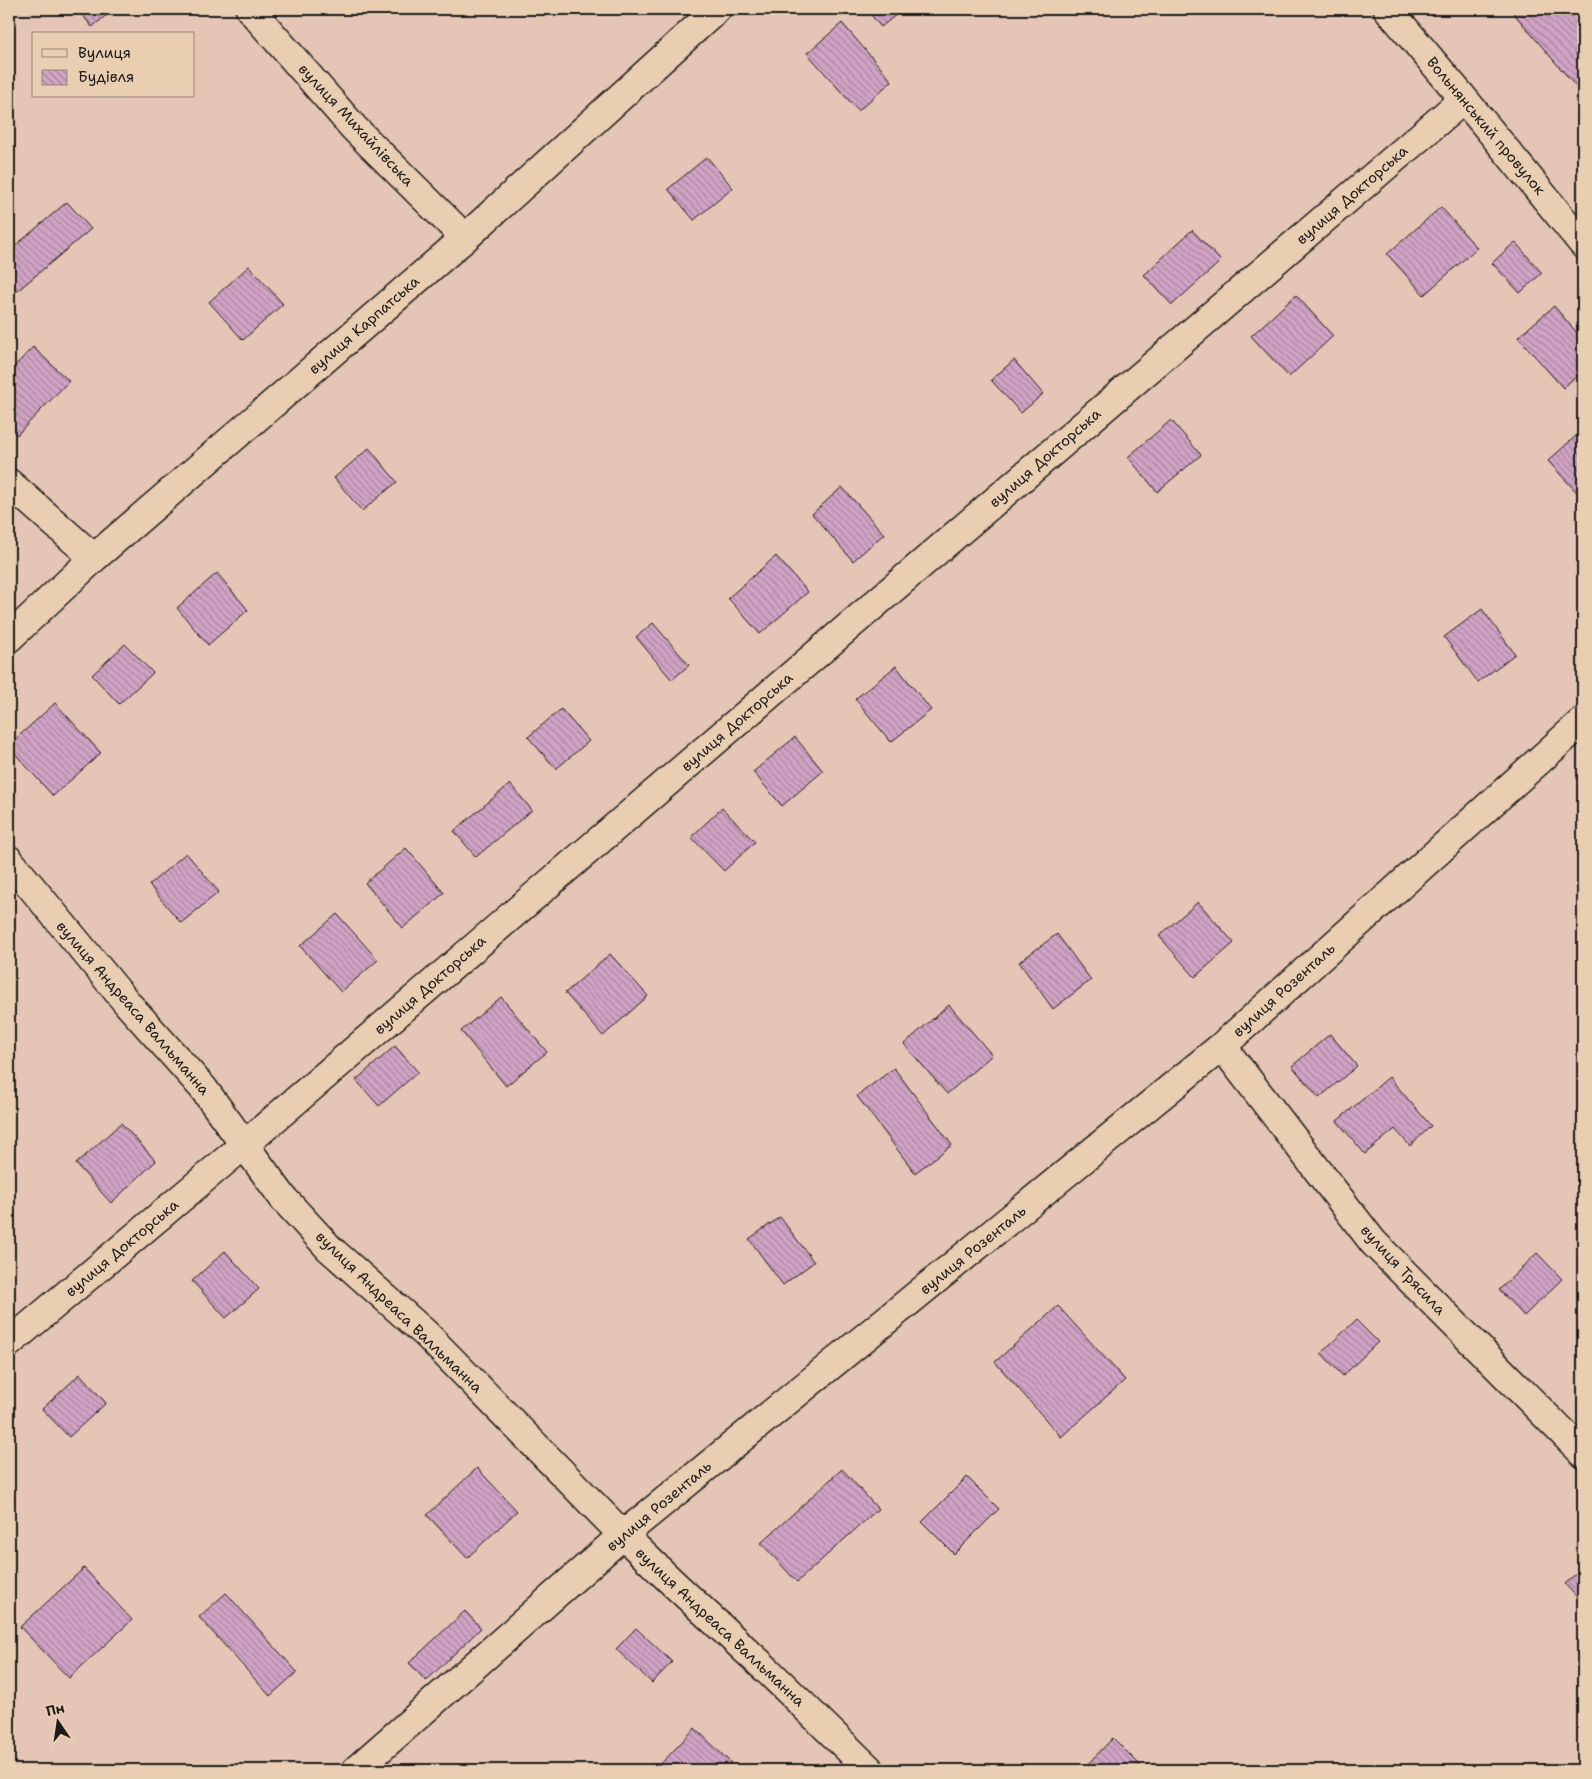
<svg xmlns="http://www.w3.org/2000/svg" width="1592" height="1779" font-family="'Shantell Sans',sans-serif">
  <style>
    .building { fill: url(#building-back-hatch); stroke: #1c1c1c }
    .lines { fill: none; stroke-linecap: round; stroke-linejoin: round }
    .minor-casing { stroke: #1c1c1c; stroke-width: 31 }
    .minor { stroke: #eaceb1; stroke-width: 28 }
    .labels { text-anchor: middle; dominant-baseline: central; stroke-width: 5; stroke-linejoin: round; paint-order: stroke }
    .street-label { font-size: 15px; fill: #1c1c1c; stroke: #eaceb1 }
  </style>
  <defs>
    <pattern id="building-back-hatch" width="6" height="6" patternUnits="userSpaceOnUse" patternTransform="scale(1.25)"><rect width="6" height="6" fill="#d1a3c5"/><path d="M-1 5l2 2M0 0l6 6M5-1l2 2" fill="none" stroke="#a9849f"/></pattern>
  </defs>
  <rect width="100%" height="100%" fill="#e5c5b5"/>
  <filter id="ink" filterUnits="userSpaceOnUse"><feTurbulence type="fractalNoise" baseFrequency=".02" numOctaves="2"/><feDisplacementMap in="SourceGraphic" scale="10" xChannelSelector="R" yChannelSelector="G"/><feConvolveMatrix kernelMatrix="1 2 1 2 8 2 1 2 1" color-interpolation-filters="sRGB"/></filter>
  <g filter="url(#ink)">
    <path class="building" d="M78,9H114L92,27Z
      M866,9H903L881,27Z
      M1510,9H1583V95Z
      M842,23L892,81L858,111L807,53Z
      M707,157L733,188L694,220L668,189Z
      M67,202L91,229L16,292L9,283V251Z
      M1441,207L1477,248L1424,295L1387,254Z
      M1192,230L1221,261L1172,305L1144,275Z
      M1515,242L1542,273L1520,293L1492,263Z
      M249,266L283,304L243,340L209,302Z
      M1296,295L1333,336L1289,377L1251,336Z
      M1554,306L1583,340V370L1563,388L1518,337Z
      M33,347L69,381L17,435L9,427V372Z
      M1014,360L1043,394L1021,413L991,380Z
      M1171,420L1201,455L1157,492L1128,457Z
      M1577,435L1583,442V499L1548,461Z
      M369,448L397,482L362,511L334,478Z
      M842,487L884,534L853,561L812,514Z
      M776,556L808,592L760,634L728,598Z
      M217,573L248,610L208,645L177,608Z
      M1482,609L1515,654L1478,682L1444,637Z
      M653,623L689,665L672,680L636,637Z
      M125,644L153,673L119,704L92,675Z
      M896,666L931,710L891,742L855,699Z
      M55,703L101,753L53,796L9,747V745Z
      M561,709L589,741L556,769L528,737Z
      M795,737L823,771L782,806L753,772Z
      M510,784L532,810L476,857L454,831Z
      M722,808L755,842L724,871L691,837Z
      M406,848L444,893L403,928L365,883Z
      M186,853L219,892L181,923L149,885Z
      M1198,902L1234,943L1195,977L1159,936Z
      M337,914L378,960L341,992L300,946Z
      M1057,934L1091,980L1053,1009L1019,962Z
      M610,954L648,996L603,1036L565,993Z
      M501,997L547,1052L506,1086L461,1031Z
      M949,1005L992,1055L947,1094L904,1044Z
      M1330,1034L1357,1066L1319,1098L1292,1066Z
      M395,1046L418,1072L379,1106L356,1080Z
      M894,1068L952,1145L915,1173L857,1096Z
      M1389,1077L1431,1126L1410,1146L1395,1129L1365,1154L1337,1121Z
      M121,1123L156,1161L111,1203L76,1164Z
      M780,1217L814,1262L783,1285L749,1239Z
      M225,1251L259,1289L226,1318L192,1281Z
      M1537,1253L1562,1279L1524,1316L1499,1290Z
      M1058,1306L1125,1380L1061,1437L995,1362Z
      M1356,1320L1378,1342L1343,1376L1321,1353Z
      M80,1374L106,1403L69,1437L42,1409Z
      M477,1468L517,1511L467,1558L427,1515Z
      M842,1469L878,1509L797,1582L761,1543Z
      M967,1477L999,1509L954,1554L922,1522Z
      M1583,1567V1604L1565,1584Z
      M84,1568L132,1620L69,1678L20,1627Z
      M226,1593L297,1672L270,1696L199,1617Z
      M465,1611L481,1628L426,1681L409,1663Z
      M636,1628L672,1662L652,1683L616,1649Z
      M695,1728L731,1763L724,1770H655Z
      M1113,1738L1140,1765L1135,1770H1082Z"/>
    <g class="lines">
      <g class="minor-casing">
        <path id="minor" d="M250,9L354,128L465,238
          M1388,9L1464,99L1583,244
          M9,483L94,558
          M9,638L94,558L465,238L717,9
          M9,860L128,1004L203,1088L284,1199L329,1248L426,1334L623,1535L674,1584L766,1669L870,1770
          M1222,1046L1373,1242L1583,1453
          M9,1343L244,1145L1464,99
          M356,1770L623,1535L1222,1046L1583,721"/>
      </g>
      <use href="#minor" class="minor"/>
    </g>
  </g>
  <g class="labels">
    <g class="street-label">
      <text transform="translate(356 125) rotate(47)">вулиця Михайлівська</text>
      <text transform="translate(1486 126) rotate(50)">Вольнянський провулок</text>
      <text transform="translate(1352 195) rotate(-41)">вулиця Докторська</text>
      <text transform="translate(364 325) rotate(-41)">вулиця Карпатська</text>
      <text transform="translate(1045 458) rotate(-41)">вулиця Докторська</text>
      <text transform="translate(737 722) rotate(-41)">вулиця Докторська</text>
      <text transform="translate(430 985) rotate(-41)">вулиця Докторська</text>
      <text transform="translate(1284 990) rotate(-42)">вулиця Розенталь</text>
      <text transform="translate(133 1008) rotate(49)">вулиця Андреаса Валльманна</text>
      <text transform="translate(122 1248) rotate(-40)">вулиця Докторська</text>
      <text transform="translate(973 1250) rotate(-39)">вулиця Розенталь</text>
      <text transform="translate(1403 1270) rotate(47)">вулиця Трясила</text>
      <text transform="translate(399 1312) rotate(44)">вулиця Андреаса Валльманна</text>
      <text transform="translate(659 1506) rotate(-40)">вулиця Розенталь</text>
      <text transform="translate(720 1627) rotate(43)">вулиця Андреаса Валльманна</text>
    </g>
  </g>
  <rect width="1592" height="1779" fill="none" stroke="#eaceb1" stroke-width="30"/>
  <rect x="15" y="15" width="1562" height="1749" fill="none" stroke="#1c1c1c" stroke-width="2" filter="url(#ink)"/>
  <rect x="32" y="32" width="162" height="65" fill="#eaceb1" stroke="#988775"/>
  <rect x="42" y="49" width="25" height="8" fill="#eaceb1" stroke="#988775"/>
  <text x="78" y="58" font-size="15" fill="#1c1c1c">Вулиця</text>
  <rect x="42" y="70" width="25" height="15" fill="url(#building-back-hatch)" stroke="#988775"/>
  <text x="78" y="82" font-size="15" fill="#1c1c1c">Будівля</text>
  <g transform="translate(58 1722) rotate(347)" stroke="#eaceb1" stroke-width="4" paint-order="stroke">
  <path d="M0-4L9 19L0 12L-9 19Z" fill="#1c1c1c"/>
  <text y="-8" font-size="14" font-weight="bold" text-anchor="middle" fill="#1c1c1c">Пн</text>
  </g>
</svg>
